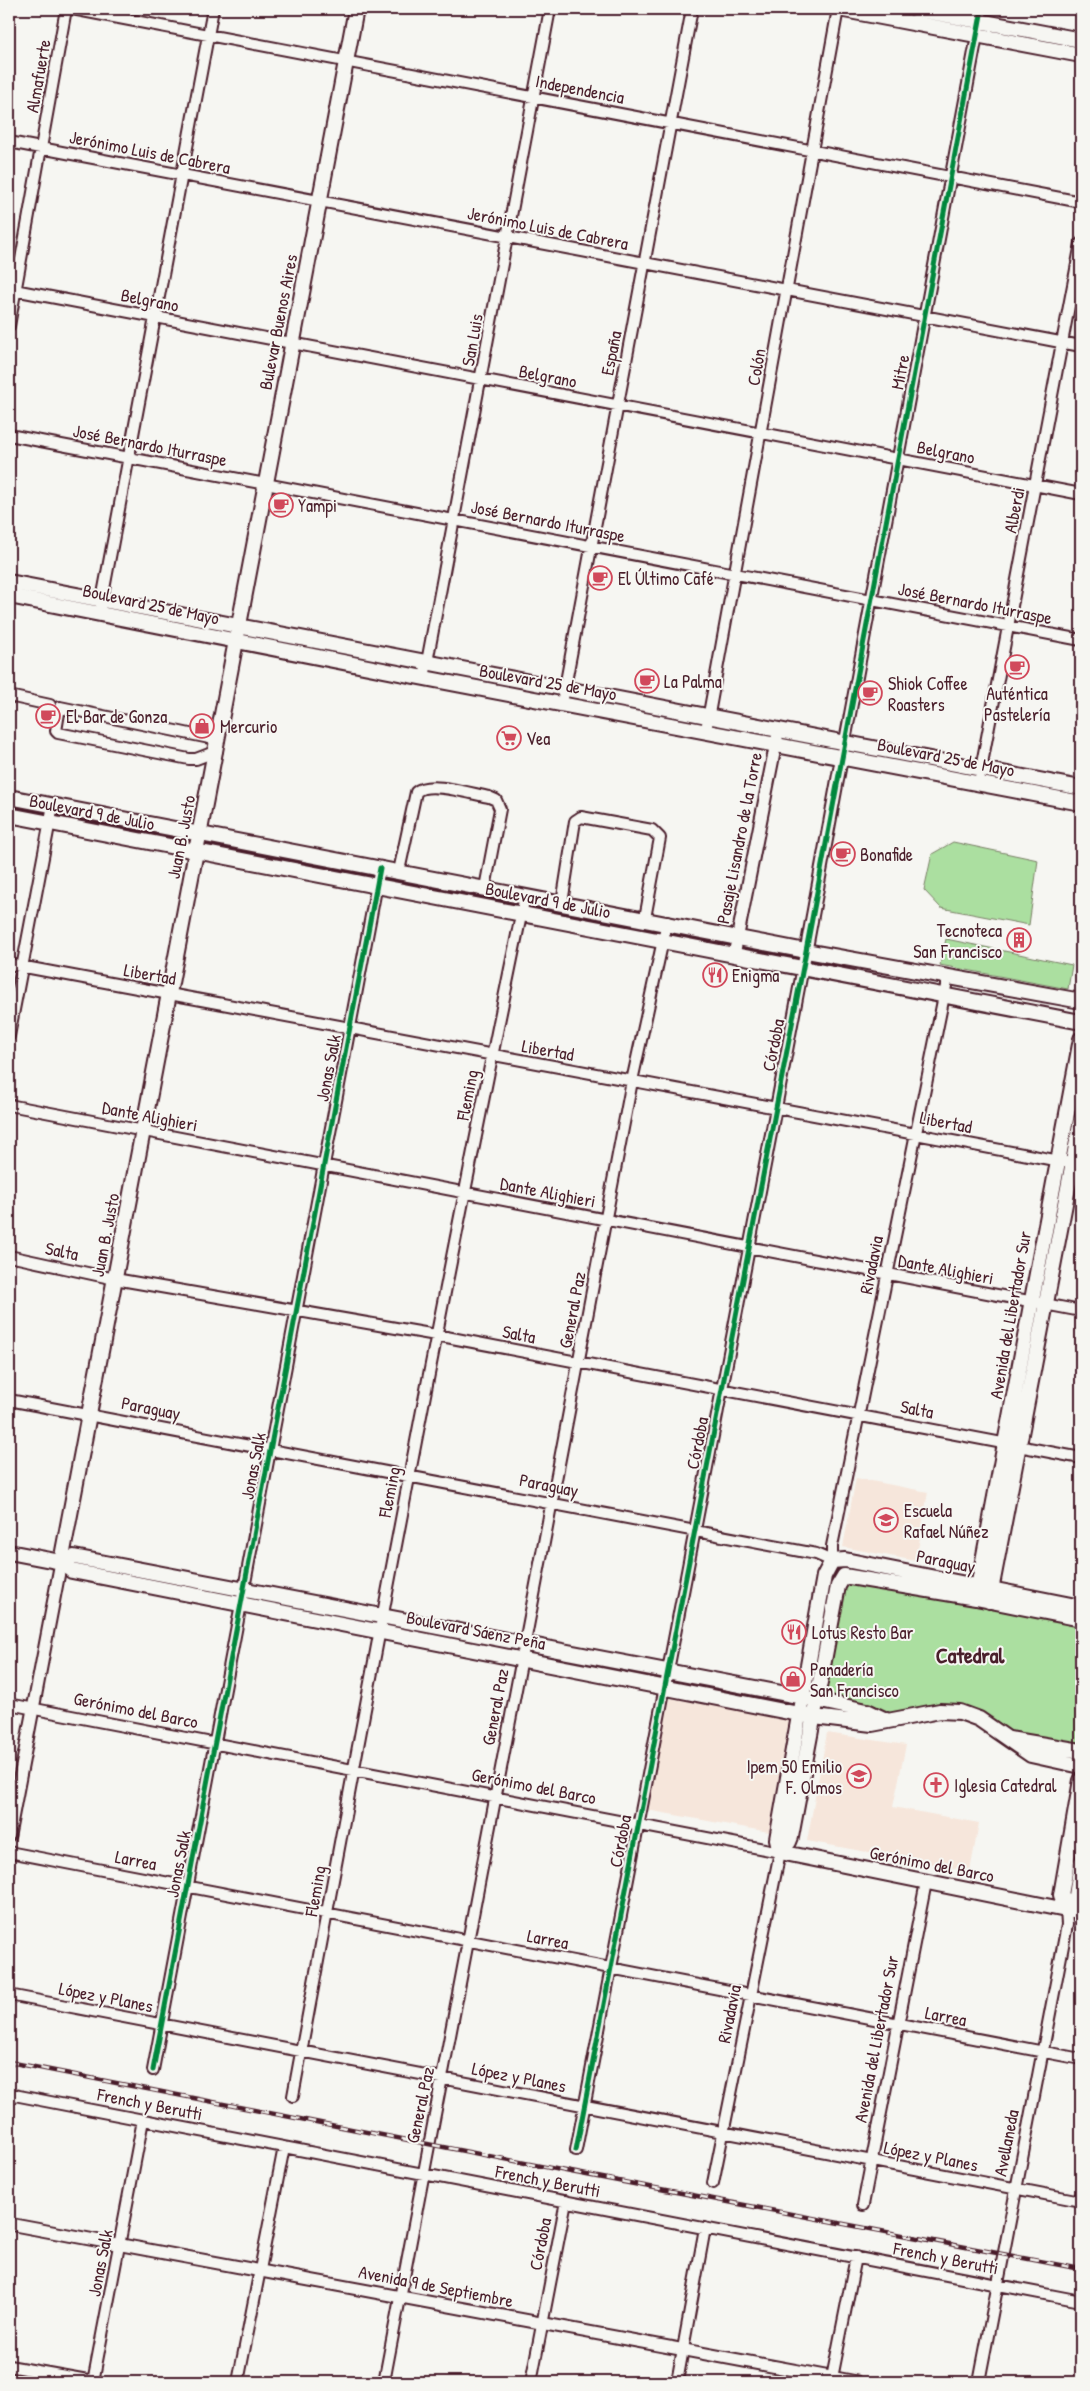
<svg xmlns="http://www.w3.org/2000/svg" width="1090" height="2391" font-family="'Patrick Hand',sans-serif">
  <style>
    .built { fill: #f6e6db }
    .green { fill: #abdfa0; stroke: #7a7f66 }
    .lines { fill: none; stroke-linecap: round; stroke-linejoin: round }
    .minor-casing { stroke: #4a1f2b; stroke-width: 14 }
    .tertiary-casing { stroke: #4a1f2b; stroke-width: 15 }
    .secondary-casing { stroke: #4a1f2b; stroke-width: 18 }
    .minor { stroke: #f6f6f2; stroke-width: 10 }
    .tertiary { stroke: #f6f6f2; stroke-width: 11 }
    .secondary { stroke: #f6f6f2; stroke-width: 14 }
    .rail-casing { stroke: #4a1f2b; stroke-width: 4.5 }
    .rail { stroke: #f6f6f2; stroke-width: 2.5; stroke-dasharray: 8; stroke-linecap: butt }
    .cycleway-casing { stroke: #f6f6f2; stroke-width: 8 }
    .cycleway { stroke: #00873e; stroke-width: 5 }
    .labels { text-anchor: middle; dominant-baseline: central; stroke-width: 4; stroke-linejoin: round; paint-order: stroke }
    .street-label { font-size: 18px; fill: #4a1f2b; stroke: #f6f6f2 }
    .poi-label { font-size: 18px; fill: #4a1f2b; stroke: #f6f6f2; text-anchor: start }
    .district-label { font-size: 22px; font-weight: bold; fill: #4a1f2b; stroke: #f6f6f2 }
  </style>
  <rect width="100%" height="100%" fill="#f6f6f2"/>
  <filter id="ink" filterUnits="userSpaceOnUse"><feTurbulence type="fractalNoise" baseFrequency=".02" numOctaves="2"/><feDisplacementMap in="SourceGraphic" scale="10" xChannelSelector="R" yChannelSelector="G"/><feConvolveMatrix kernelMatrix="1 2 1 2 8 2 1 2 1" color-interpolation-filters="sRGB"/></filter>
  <g filter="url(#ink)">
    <path class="built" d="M856,1478L928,1492L916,1561L843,1547Z
      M670,1698L789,1720L769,1832L647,1810Z
      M827,1733L906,1745L893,1807L979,1823L970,1871L807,1841Z"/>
    <path class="green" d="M953,842L1038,860L1029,925L941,908L924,890L932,854Z
      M946,939L1072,965L1068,989L940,965Z
      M840,1579L1081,1619V1751L1030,1742L970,1715L886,1720L817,1701Z"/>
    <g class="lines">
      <g class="minor-casing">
        <path id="minor" d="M72,9L1081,202
          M9,142L1081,346
          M9,289L1081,494
          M9,326L66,9
          M9,435L1081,640
          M101,605L213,9
          M424,678L550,9
          M9,696L50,705
          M562,703L692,9
          M706,730L838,9
          M845,741L982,9
          M217,751L196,759H189L58,733L56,731L60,707L219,740
          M980,774L1081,243
          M399,871L416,792C428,780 472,794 489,797L496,800L500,809L485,888
          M562,903L575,821L581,817L652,830L660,838L645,918
          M9,964L1081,1165
          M9,1036L53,805
          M9,1105L1081,1311
          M9,1256L115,1279L436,1335L1081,1458
          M9,1400L816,1554L832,1561V1546L948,976
          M9,1704L780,1852L713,2183
          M9,1852L1081,2059
          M9,1995L1081,2201
          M153,2070L380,868
          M9,2094L1081,2301
          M293,2096C367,1695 442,1295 525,896
          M576,2150L803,967
          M863,2205L926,1882
          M9,2366L99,2382
          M832,2378L856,2257
          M93,2382L143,2120
          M238,2382L284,2147
          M384,2382L632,1081L667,922
          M531,2382L566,2201
          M677,2382L705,2228
          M979,2382L1067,1925L1066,1910L1081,1913"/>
      </g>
      <g class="tertiary-casing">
        <path id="tertiary" d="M734,955L777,738
          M803,967L843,750
          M9,1835L61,1562
          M9,2224L857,2382"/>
      </g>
      <g class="secondary-casing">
        <path id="secondary" d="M839,9L1081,55
          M915,9L1081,40
          M9,582L1081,788
          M9,596L414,676L1081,803
          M9,797L806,951L1081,1001
          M9,815L1081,1022
          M9,1552L61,1562L72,1571L814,1717L872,1724L940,1711L960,1712L979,1719L1031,1755L1081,1766
          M832,1561L845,1560L1081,1607
          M61,1562L356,9
          M61,1562L74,1557L802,1697L867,1711L886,1720
          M844,1576L976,1598L1081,1619
          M976,1598L1081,1039
          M989,1601L1081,1120
          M1009,1739L1081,1751
          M780,1852L777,1839L824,1576L832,1561
          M780,1852L1066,1910
          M780,1852L789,1842L791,1837L838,1586L844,1576
          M1066,1910L1061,1895L1081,1780
          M1066,1910L1076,1896L1081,1863"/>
      </g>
      <use href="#minor" class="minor"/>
      <use href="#tertiary" class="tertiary"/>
      <use href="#secondary" class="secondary"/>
      <g class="rail-casing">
        <path id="rail" d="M9,2062L571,2172L1081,2269"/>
      </g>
      <use href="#rail" class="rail"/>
      <g class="cycleway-casing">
        <path id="cycleway" d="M153,2070L380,868
          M576,2150L803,967L982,9"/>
      </g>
      <use href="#cycleway" class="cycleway"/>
    </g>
  </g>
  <defs>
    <g id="cafe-ring" transform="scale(1.25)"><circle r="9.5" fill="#f6f6f2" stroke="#d1495b" stroke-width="1.5"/><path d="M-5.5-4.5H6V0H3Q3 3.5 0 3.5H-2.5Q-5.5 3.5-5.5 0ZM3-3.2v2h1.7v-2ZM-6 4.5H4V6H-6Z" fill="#d1495b"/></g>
    <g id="shop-ring" transform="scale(1.25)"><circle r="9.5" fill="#f6f6f2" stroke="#d1495b" stroke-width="1.5"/><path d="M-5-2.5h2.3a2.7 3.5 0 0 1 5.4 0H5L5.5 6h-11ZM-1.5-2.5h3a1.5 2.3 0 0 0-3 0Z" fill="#d1495b"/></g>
    <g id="supermarket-ring" transform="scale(1.25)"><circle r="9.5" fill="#f6f6f2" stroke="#d1495b" stroke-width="1.5"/><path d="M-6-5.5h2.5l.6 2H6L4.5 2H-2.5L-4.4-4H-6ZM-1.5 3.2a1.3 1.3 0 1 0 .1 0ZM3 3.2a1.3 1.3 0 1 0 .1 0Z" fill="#d1495b"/></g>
    <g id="building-ring" transform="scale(1.25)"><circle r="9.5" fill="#f6f6f2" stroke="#d1495b" stroke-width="1.5"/><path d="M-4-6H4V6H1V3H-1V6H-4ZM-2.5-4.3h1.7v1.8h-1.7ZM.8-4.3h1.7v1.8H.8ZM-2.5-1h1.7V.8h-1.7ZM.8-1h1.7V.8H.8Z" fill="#d1495b"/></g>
    <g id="restaurant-ring" transform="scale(1.25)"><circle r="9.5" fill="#f6f6f2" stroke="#d1495b" stroke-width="1.5"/><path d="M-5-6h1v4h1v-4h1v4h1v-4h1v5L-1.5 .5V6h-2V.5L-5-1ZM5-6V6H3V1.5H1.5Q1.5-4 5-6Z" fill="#d1495b"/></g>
    <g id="school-ring" transform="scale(1.25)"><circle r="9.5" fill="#f6f6f2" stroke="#d1495b" stroke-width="1.5"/><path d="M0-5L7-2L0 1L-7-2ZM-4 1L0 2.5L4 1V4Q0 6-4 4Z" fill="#d1495b"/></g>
    <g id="church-ring" transform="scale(1.25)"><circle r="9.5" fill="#f6f6f2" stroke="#d1495b" stroke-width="1.5"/><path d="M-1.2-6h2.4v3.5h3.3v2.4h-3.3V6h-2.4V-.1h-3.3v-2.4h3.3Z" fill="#d1495b"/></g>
  </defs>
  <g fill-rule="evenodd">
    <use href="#cafe-ring" x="281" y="505"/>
    <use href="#cafe-ring" x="600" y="578"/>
    <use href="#cafe-ring" x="1017" y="667"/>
    <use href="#cafe-ring" x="647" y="681"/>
    <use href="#cafe-ring" x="870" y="693"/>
    <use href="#cafe-ring" x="48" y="716"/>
    <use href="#shop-ring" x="202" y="726"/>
    <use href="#supermarket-ring" x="509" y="738"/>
    <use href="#cafe-ring" x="843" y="854"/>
    <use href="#building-ring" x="1019" y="940"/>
    <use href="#restaurant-ring" x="715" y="975"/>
    <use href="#school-ring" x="886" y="1520"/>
    <use href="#restaurant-ring" x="794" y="1632"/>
    <use href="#shop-ring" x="793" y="1679"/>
    <use href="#school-ring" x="859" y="1776"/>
    <use href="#church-ring" x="936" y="1785"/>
  </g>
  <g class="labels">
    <g class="street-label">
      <text transform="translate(38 76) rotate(-80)">Almafuerte</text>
      <text transform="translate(580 89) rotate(11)">Independencia</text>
      <text transform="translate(150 152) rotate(11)">Jerónimo Luis de Cabrera</text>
      <text transform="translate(548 228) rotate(11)">Jerónimo Luis de Cabrera</text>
      <text transform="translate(150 300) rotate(11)">Belgrano</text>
      <text transform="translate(278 322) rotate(-79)">Bulevar Buenos Aires</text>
      <text transform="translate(472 340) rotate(-80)">San Luis</text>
      <text transform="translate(611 353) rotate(-79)">España</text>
      <text transform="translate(756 367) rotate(-80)">Colón</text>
      <text transform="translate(900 372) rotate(-79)">Mitre</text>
      <text transform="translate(548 376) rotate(11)">Belgrano</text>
      <text transform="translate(150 445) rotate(11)">José Bernardo Iturraspe</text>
      <text transform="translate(946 452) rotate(11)">Belgrano</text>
      <text transform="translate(1014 510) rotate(-79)">Alberdi</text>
      <text transform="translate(548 521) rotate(11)">José Bernardo Iturraspe</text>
      <text transform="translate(975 603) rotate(11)">José Bernardo Iturraspe</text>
      <text transform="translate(151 604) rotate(12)">Boulevard 25 de Mayo</text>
      <text transform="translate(548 682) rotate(10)">Boulevard 25 de Mayo</text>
      <text transform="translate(946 757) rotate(11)">Boulevard 25 de Mayo</text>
      <text transform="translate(92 812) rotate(11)">Boulevard 9 de Julio</text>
      <text transform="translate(181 837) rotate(-79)">Juan B. Justo</text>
      <text transform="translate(739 838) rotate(-79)">Pasaje Lisandro de la Torre</text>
      <text transform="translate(548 900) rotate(11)">Boulevard 9 de Julio</text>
      <text transform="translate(150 974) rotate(10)">Libertad</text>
      <text transform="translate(773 1045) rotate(-79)">Córdoba</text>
      <text transform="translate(548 1050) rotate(10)">Libertad</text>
      <text transform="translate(328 1068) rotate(-79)">Jonas Salk</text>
      <text transform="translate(467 1095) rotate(-79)">Fleming</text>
      <text transform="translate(150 1116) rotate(11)">Dante Alighieri</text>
      <text transform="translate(946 1122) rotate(11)">Libertad</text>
      <text transform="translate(548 1192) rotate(11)">Dante Alighieri</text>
      <text transform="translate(105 1235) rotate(-79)">Juan B. Justo</text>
      <text transform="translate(62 1251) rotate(12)">Salta</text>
      <text transform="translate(871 1265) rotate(-79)">Rivadavia</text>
      <text transform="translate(946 1269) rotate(11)">Dante Alighieri</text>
      <text transform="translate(572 1310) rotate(-79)">General Paz</text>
      <text transform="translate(1010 1315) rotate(-80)">Avenida del Libertador Sur</text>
      <text transform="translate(519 1334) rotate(11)">Salta</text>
      <text transform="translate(151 1408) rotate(11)">Paraguay</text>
      <text transform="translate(917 1409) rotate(11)">Salta</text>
      <text transform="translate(697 1443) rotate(-79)">Córdoba</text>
      <text transform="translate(253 1466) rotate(-79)">Jonas Salk</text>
      <text transform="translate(549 1485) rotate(11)">Paraguay</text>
      <text transform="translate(389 1492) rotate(-79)">Fleming</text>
      <text transform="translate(946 1561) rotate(11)">Paraguay</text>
      <text transform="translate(476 1630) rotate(11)">Boulevard Sáenz Peña</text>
      <text transform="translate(495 1707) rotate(-79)">General Paz</text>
      <text transform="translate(136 1710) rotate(11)">Gerónimo del Barco</text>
      <text transform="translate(534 1786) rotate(11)">Gerónimo del Barco</text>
      <text transform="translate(620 1841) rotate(-79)">Córdoba</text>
      <text transform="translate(136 1860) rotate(11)">Larrea</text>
      <text transform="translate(178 1864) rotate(-79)">Jonas Salk</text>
      <text transform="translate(932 1864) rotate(11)">Gerónimo del Barco</text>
      <text transform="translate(315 1891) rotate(-80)">Fleming</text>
      <text transform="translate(548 1939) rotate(11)">Larrea</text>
      <text transform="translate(106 1997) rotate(11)">López y Planes</text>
      <text transform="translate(729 2014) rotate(-79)">Rivadavia</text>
      <text transform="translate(946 2016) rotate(11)">Larrea</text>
      <text transform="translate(876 2039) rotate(-79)">Avenida del Libertador Sur</text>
      <text transform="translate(519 2077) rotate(11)">López y Planes</text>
      <text transform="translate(150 2104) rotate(11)">French y Berutti</text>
      <text transform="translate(420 2105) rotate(-78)">General Paz</text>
      <text transform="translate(1006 2143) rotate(-79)">Avellaneda</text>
      <text transform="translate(931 2156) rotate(11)">López y Planes</text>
      <text transform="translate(548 2181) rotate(11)">French y Berutti</text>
      <text transform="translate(540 2244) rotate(-79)">Córdoba</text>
      <text transform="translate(946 2258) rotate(11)">French y Berutti</text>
      <text transform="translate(100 2263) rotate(-79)">Jonas Salk</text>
      <text transform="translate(436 2286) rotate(11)">Avenida 9 de Septiembre</text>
    </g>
    <g class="poi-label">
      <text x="298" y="505">Yampi</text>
      <text x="618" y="578">El Último Café</text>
      <text x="664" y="681">La Palma</text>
      <text x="888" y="683">Shiok Coffee<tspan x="888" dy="21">Roasters</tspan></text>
      <text x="1017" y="693" text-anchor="middle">Auténtica<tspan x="1017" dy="21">Pastelería</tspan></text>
      <text x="66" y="716">El Bar de Gonza</text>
      <text x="220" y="726">Mercurio</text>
      <text x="526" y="738">Vea</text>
      <text x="860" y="854">Bonafide</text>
      <text x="1002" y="930" text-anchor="end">Tecnoteca<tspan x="1002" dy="21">San Francisco</tspan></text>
      <text x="732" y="975">Enigma</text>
      <text x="904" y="1510">Escuela<tspan x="904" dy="21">Rafael Núñez</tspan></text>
      <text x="812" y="1632">Lotus Resto Bar</text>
      <text x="810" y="1669">Panadería<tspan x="810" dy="21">San Francisco</tspan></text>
      <text x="842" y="1766" text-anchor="end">Ipem 50 Emilio<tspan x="842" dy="21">F. Olmos</tspan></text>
      <text x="954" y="1785">Iglesia Catedral</text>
    </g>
    <g class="district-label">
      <text x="970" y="1655">Catedral</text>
    </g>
  </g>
  <rect width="1090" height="2391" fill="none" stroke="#f6f6f2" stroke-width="30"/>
  <rect x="15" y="15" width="1060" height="2361" fill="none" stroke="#4a1f2b" stroke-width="2" filter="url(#ink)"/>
</svg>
